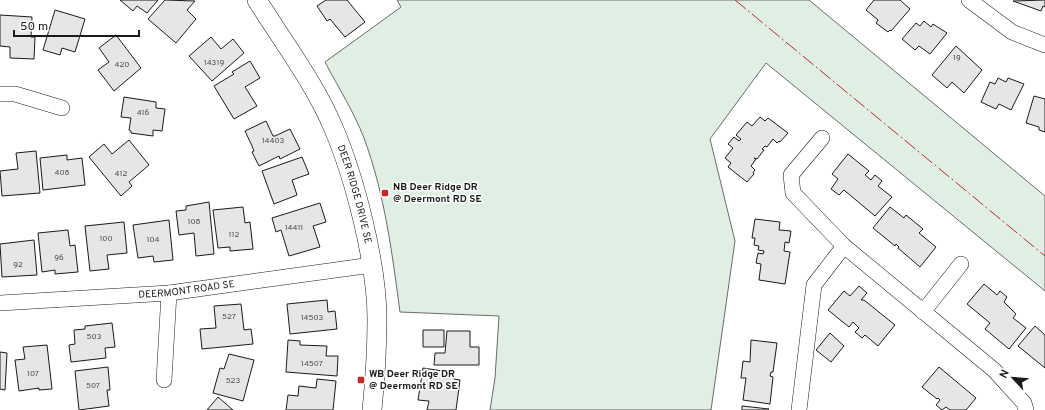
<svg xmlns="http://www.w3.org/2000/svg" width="1045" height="410" font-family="Overpass,sans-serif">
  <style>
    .green { fill: #e0efe3; stroke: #6a6a6a }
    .building { fill: #e6e6e6; stroke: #1a1a1a }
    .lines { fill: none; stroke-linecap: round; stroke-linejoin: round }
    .minor-casing { stroke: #1a1a1a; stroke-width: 16 }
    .tertiary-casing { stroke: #1a1a1a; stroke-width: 20 }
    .minor { stroke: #fff; stroke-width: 15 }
    .tertiary { stroke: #fff; stroke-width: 19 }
    .power { stroke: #c62828; stroke-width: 1; stroke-dasharray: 14 3 2 3; stroke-linecap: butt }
    .poi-dot { fill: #c62828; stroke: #fff; stroke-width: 1.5 }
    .labels { text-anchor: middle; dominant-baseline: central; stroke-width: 3; stroke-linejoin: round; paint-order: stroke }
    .number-label { font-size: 8px; fill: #4d4d4d }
    .poi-label { font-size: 10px; font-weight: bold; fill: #1a1a1a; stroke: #fff; text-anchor: start }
    .street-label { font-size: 10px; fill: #1a1a1a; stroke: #fff }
  </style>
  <rect width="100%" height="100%" fill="#fff"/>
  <path class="green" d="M397,0H809L1045,196V291L766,63L710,139L735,241L711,410H490L495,378L499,316L400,312C392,253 385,195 364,138C354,112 338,87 325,62L401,7Z"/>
  <path class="building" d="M120,0H158L147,13L137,6L133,11Z
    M165,0L195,1L187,10L196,19L176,43L148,19Z
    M326,0H347L365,22L345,37L330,19L327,21L317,6Z
    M874,0H900L910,9L891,31L890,30L888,32L876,23L878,20L866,10Z
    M1045,0V7L1043,6L1041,11L1013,1Z
    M55,10L85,19L75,52L62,48L60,55L43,50Z
    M0,15L32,17L31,37H35L34,59L10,58V47L0,46Z
    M924,21L931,27L933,24L947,33L930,54L919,46L915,50L902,39L916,23L920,26Z
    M116,35L141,68L114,91L98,70L109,62L99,48Z
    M211,37L221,49L233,39L244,53L212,81L189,56Z
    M956,46L982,70L964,93L952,82L947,88L932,75Z
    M250,61L260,78L245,87L257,106L234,119L214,86L234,74L232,72Z
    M998,78L1006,82L1008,78L1024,84L1011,110L999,104L996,109L981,102L990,82L995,84Z
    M1034,96L1045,99V132L1039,130V127L1026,123Z
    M124,97L156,102V108L165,109L162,131L153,130V136L131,133V131L129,130L131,118L121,117Z
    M760,117L765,121L768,118L788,133L780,142L779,141L777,143L773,139L767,147L765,146L762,149L764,150L757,159L754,158L756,159L751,166L755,170L753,173L754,174L747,182L728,167L731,163L725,158L733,148L728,144L734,137L739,141L741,139L736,135L747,122L752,126Z
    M266,121L273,136H275L290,129L300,149L280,159L279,156L259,166L252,152L254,151L252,146L245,131Z
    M129,140L149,165L129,182L132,186L121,196L89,157L104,144L112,154Z
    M36,151L40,193L2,196L0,171L18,169L16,153Z
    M848,154L869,171L865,175L871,180L875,175L882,181L878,186L892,197L875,216L844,190L839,195L831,189L838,179L832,174Z
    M67,155V160L82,158L85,185L43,190L40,158Z
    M302,157L309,174L292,180L297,195L274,204L262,171Z
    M209,202L214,254L196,256L194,233L179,235L176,211L186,210V206Z
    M320,203L326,222L313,226L320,247L289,256L281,230L276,232L272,218Z
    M243,207L245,223L250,222L253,249L230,251V247L218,248L213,210Z
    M890,207L904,218L906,215L923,229L919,233L936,247L920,267L898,248L899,247L896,244L895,246L873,228Z
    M755,219L780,222L779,230L791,231L789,243L785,242L784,251L790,252L785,284L759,280L761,264L756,263L758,253L763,254L764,251L758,250L759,246L754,245L755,238H752Z
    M169,220L173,260L154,262L153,256L138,258L133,225Z
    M124,222L127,253L107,255L109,269L90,271L85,226Z
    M68,230L70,246L75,245L78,272L55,274V270L42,272L38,233Z
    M34,240L37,275L2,277L0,244Z
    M984,284L997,295L1000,291L1007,297L1004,302L1016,314L1013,318L1026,328L1009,349L985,329L990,323L967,304Z
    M859,286L867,293L861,300H864L895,325L878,346L865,335L862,338L855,332L859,328L853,322L849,327L828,310L844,291L850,296Z
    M327,300L328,312L335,311L337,329L290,334L287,304Z
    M241,304L244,330L251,329L253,344L202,349L200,329L216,328L214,306Z
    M112,323L115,347L105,348L106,358L71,362L69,345L75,344L74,330L85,329V326Z
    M1035,326L1045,335V368L1018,346Z
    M423,330H444V347H423Z
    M447,331H470V347H479V365H434L435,353H445Z
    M830,333L844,346L831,362L816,350Z
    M288,340L300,341V345L327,346L326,356H338L337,376L286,372Z
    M751,340L777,343L773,372H771L770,376L773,377L770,404L743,400L746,378H741L743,361L750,362Z
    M47,345L52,389L39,390V388L19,391L15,360L25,359L23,347Z
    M0,352L7,353L5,390L0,389Z
    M229,354L254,360L243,401L213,393L220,368L224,369Z
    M108,367L110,390H107L109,406L79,410L75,371Z
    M939,367L976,398L966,410H950L946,407L942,410L936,405L940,400L938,398L937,399L922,387Z
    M423,368L443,371V374L455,376L454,379L460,380L456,410H427L429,401L418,400Z
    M317,379L336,381L333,410H286L288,395L298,396L299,386L316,388Z
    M218,397L233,410H207Z
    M742,406L769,409L768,410H742Z"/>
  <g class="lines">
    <g class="minor-casing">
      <g id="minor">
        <path d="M969,0L1012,32L1045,45"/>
        <path d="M0,94H15L62,108"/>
        <path d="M822,138L791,175L793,193L844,246L994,370L1024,403L1026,410"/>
        <path id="s1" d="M0,303L169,293L372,265"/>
        <path d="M923,312L961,264"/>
        <path d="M164,380L169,293"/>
        <path d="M799,410L814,285L844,246"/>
      </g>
    </g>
    <g class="tertiary-casing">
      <g id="tertiary">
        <path id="s2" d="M257,0C282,40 315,84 333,127C355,178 377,264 377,319C377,349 375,380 372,410"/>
      </g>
    </g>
    <use href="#minor" class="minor"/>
    <use href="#tertiary" class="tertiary"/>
    <path class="power" d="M735,0L1045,256"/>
  </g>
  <g class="poi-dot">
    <rect x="381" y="189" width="8" height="8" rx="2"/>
    <rect x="357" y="376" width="8" height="8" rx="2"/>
  </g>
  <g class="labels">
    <g class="number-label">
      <text x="957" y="58">19</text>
      <text x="214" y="63">14319</text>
      <text x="122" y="65">420</text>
      <text x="143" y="113">416</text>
      <text x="273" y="141">14403</text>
      <text x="62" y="173">408</text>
      <text x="121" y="174">412</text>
      <text x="194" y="222">108</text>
      <text x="294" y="228">14411</text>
      <text x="234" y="235">112</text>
      <text x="106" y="239">100</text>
      <text x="153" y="240">104</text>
      <text x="59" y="258">96</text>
      <text x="18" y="265">92</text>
      <text x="229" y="317">527</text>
      <text x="312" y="318">14503</text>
      <text x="94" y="337">503</text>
      <text x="312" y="364">14507</text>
      <text x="33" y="374">107</text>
      <text x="233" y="381">523</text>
      <text x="93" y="386">507</text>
    </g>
    <g class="poi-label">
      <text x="393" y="187">NB Deer Ridge DR<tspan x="393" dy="12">@ Deermont RD SE</tspan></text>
      <text x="369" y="374">WB Deer Ridge DR<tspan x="369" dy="12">@ Deermont RD SE</tspan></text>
    </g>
    <g class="street-label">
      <text stroke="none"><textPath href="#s2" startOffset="219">DEER RIDGE DRIVE SE</textPath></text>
      <text stroke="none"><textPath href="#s1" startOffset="187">DEERMONT ROAD SE</textPath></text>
    </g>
  </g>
  <g transform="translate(1013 378) rotate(296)" stroke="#ffffff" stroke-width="3" paint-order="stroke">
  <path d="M0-3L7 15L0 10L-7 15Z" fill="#1a1a1a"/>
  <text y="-6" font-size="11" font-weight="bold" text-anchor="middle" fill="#1a1a1a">N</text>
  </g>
  <path d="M14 30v6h125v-6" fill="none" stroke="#1a1a1a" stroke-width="2"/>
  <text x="20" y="30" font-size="12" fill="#1a1a1a" stroke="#ffffff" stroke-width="3" paint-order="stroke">50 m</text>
</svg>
